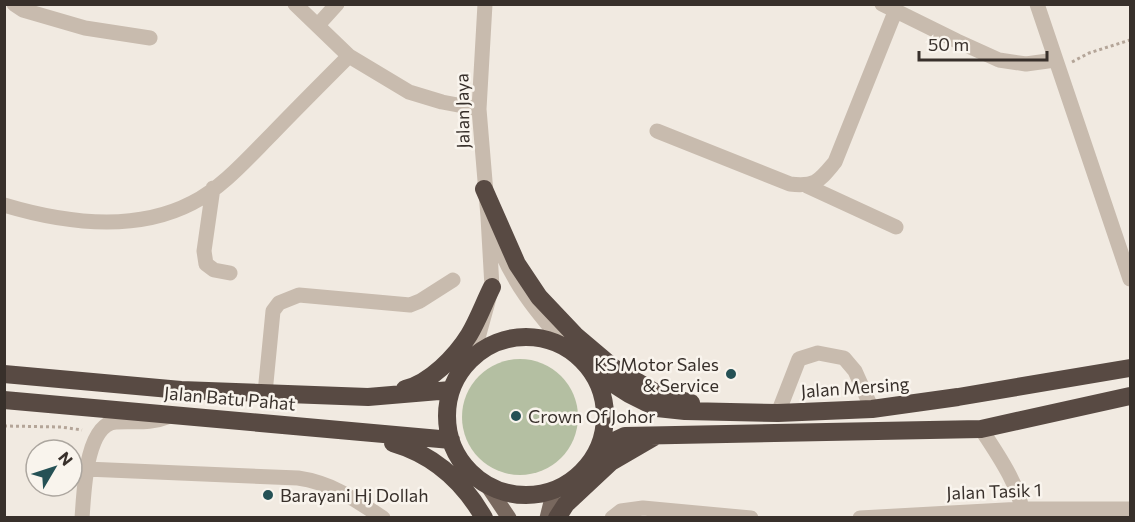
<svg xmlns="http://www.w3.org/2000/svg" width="1135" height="522" font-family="Commissioner,sans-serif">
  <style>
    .green { fill: #b4bfa2 }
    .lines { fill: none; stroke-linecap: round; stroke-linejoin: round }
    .path { stroke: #b4a598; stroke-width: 3; stroke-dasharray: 3 3; stroke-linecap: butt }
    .minor { stroke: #c8bbae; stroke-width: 15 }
    .major { stroke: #78685e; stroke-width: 15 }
    .highway { stroke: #584a43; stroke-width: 18 }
    .poi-dot { fill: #255155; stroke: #f9f4ed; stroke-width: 2 }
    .labels { text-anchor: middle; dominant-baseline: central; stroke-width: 5; stroke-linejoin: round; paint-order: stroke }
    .street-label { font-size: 18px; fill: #38302b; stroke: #f9f4ed }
    .poi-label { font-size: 18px; fill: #38302b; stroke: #f9f4ed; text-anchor: start }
  </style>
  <rect width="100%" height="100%" fill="#f1eae1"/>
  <path class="green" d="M462 417a58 58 0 1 1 116 0a58 58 0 1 1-116 0Z"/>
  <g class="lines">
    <path class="path" d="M1072,62L1089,53L1130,40
      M4,426L61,427L82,430"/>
    <path class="minor" d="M14,4L23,10L85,28L150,38
      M295,4L349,56L409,92L442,102L479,109
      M882,4L957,41L999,60L1026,64L1055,60
      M1037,4L1130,279
      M318,25L337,4
      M657,131L790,184C816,187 819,181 835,162L895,12
      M807,186L896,227
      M213,188L204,251L206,264L214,270L230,273
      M4,205C64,223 134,233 192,203C222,188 248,158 272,134C297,108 323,82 349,56
      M494,234C512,283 536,312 571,351
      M473,356L492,287L488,217L479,109L485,4
      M265,393L273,311L279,303L299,295L410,305L420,301L453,280
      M778,413L799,359L818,353L844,358L855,371L872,409
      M981,429C997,453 1022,489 1023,518
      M86,469L298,478C332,483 354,499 383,518
      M82,518C84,495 85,424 116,422C135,421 150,424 167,417
      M612,518L621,511L643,508L751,518
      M860,518L1023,509H1130"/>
    <path class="major" d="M487,485L509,518
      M547,518L554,490"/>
    <path class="highway" d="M484,189L517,264L539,297L575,335L614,368L658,394L691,403
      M447 416a79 79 0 1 1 158 0a79 79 0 1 1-158 0Z
      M590,369L629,394L657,408L685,411L778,413L872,409L958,397L1130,368
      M4,374L181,390L368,397L451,390
      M405,389C430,383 456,356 469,335C478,320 484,303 492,287
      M4,400L451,440
      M393,443C434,455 463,481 484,518
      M597,452L606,445L625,436L981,429L1130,396
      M557,518L566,504L611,462L654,437"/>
  </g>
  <g class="poi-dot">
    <circle cx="731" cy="374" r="6"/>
    <circle cx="516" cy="416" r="6"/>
    <circle cx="268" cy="495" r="6"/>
  </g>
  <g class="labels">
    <g class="street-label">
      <text transform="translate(462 111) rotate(-91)">Jalan Jaya</text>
      <text transform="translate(855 387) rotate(-4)">Jalan Mersing</text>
      <text transform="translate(230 398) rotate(5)">Jalan Batu Pahat</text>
      <text transform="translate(994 491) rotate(-2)">Jalan Tasik 1</text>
    </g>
    <g class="poi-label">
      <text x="719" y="364" text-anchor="end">KS Motor Sales<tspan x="719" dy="21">&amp; Service</tspan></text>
      <text x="528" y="416">Crown Of Johor</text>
      <text x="280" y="495">Barayani Hj Dollah</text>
    </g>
  </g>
  <rect width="1135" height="522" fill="none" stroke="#38302b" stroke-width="12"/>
  <g transform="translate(54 468) rotate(51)"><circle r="28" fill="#f9f4ed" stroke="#aca69f" stroke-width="1.5"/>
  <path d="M0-4.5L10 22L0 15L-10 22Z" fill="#255155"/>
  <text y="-9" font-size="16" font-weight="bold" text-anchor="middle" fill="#38302b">N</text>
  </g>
  <path d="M919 51v9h128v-9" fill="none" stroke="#38302b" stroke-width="3"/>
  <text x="928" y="51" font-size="18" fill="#38302b" stroke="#f9f4ed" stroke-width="4.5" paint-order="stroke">50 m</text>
</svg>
